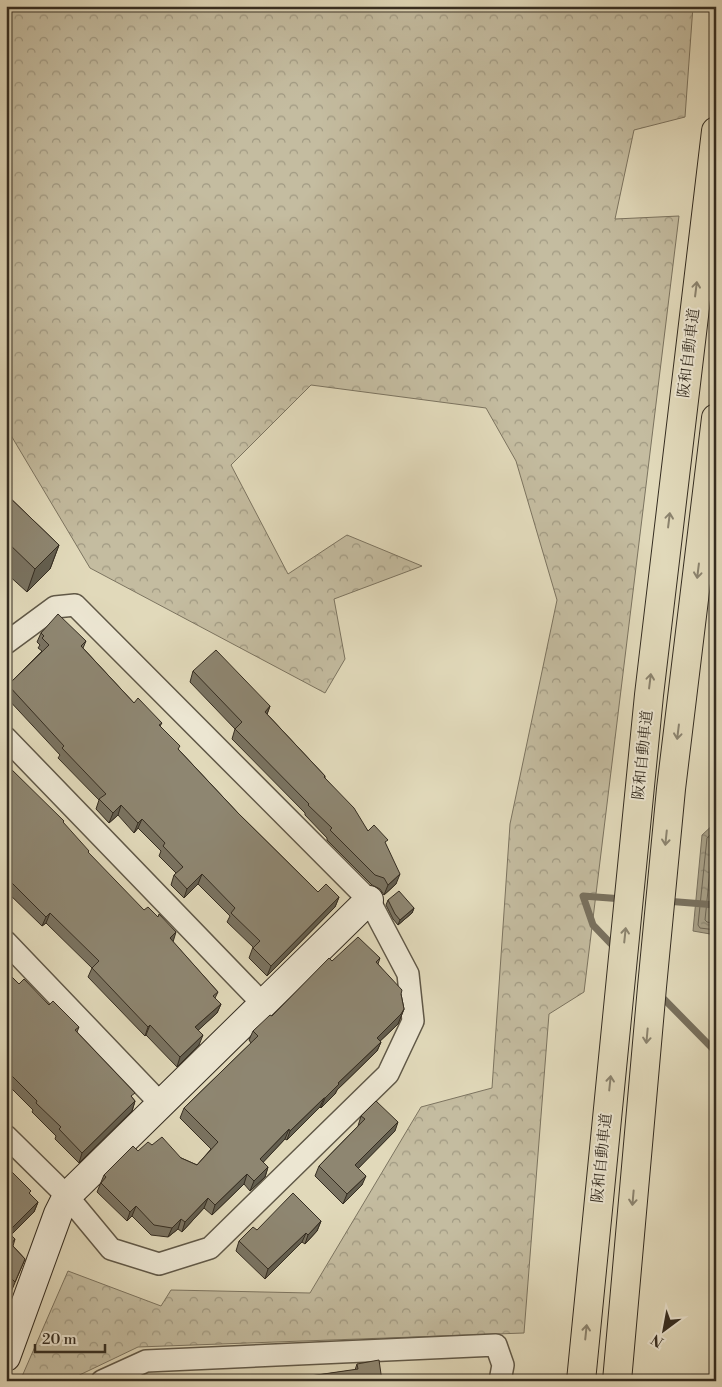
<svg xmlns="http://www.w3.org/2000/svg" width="722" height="1387" font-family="'Libre Bodoni','Noto Serif JP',serif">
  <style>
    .forest { fill: url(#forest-crowns); stroke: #7c7460 }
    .water { fill: url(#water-ripples); stroke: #79715e }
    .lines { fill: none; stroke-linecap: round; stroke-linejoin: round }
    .shore { stroke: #6e6654; stroke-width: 1 }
    .stream { stroke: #79715e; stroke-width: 7 }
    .street-casing { stroke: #605847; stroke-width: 24 }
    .secondary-casing { stroke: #352d21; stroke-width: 30 }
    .highway-casing { stroke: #352d21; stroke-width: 30 }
    .street { stroke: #ece6d2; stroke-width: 21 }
    .secondary { stroke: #ece6d2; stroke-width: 28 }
    .highway { stroke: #e1d9ba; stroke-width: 28 }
    .wall { fill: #7a7361; stroke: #352d21 }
    .shaded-wall { fill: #635e4f; stroke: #352d21 }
    .building { fill: #8e8671; stroke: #352d21 }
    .oneway { stroke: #8b836e }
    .labels { text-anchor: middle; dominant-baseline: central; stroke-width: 4; stroke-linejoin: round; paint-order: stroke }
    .street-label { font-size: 15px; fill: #352d21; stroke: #ece6d2 }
  </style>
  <defs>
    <pattern id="forest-crowns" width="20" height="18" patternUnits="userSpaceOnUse" patternTransform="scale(1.25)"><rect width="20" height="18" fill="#c4bca0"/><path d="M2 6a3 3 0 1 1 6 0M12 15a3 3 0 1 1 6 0" fill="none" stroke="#a09982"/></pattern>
    <pattern id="water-ripples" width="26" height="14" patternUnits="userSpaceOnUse" patternTransform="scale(1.25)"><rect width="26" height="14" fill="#a79f86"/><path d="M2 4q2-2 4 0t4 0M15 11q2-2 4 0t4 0" fill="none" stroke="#89826d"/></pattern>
  </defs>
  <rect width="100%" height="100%" fill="#e1d9ba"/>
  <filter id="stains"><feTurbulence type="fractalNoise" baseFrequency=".004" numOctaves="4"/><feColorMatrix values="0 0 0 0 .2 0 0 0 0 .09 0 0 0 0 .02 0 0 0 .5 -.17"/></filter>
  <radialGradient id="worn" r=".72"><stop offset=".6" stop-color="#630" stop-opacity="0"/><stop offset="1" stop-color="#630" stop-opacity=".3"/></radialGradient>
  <path class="forest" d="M6,6H693L685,117L634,130L615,219L679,216L584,992L549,1014L524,1333L138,1347L67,1381H20L68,1271L161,1306L171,1290L310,1293L421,1107L492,1088L510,824L557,600L516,461L486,408L311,385L231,465L288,574L347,535L422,566L334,599L345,659L325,693L90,568L6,427Z"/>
  <path class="water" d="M716,822V935L693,931L702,835Z"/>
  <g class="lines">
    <path class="shore" d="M716,829L707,838L698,925L700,928L716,930
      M716,838L713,841L705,920L707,922L716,924"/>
    <path class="stream" d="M666,901L716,905
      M616,949L593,925L583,896L623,899
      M658,993L716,1052"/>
    <g class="street-casing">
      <path id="street" d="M6,643L55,607L75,605L369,900L408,974L413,1021L388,1074L210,1248L159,1264L111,1249L67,1196L6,1136
        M6,738L263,1004
        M6,942L161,1104
        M102,1381L146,1361L496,1345L503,1365L500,1381"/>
    </g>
    <g class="secondary-casing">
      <path id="secondary" d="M6,1357L58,1214L67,1196L369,900"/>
    </g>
    <g class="highway-casing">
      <path id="highway" d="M581,1381L649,695L716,131
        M617,1381L652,987L671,789L716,418"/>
    </g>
    <use href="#street" class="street"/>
    <use href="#secondary" class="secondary"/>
    <use href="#highway" class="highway"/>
  </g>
  <path class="wall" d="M6,494L59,545L50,569L27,592L6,573Z
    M41,633L86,641L83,648L134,703L162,723L160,726L179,750L238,813L318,892L339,897L335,907L267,976L249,958L253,947L227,922L230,916L198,884L184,898L171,885L174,875L176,873L159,856L161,851L138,828L134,833L118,815L109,823L96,809L99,800L58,758L60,755L6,697V689L8,685L42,651L38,648L40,645L37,642Z
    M193,671L270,706L267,714L325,776V778L368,831L386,845L396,884L384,895L380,889L372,885L327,840V838L305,815V813L232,739L235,729L190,682Z
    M6,764L63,823L88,853L173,942L218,992L215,998L221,1004L217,1013L198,1030L199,1045L177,1067L146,1035L145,1036L88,977L92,968L46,923L42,926L6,891Z
    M388,900L414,908L412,913L398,925L393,919L386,905Z
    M380,958L378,964L401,994L404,1009L398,1024L380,1041L381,1042L377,1051L337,1090L335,1094L321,1108L320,1107L287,1140L285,1139L263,1162L268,1167L265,1177L250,1191L244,1184L212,1215L204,1208L182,1232L178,1229L168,1237L151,1235L132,1216L127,1221L97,1192L104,1175L138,1151L152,1145L197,1165L211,1149L180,1118L184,1108L251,1043L249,1040L253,1031L272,1016L332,961Z
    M6,971L19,984L79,1027L77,1032L135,1101L132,1111L79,1163L55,1139L56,1136L32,1112L33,1110L6,1083Z
    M361,1116L395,1131L358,1168L362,1185L343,1204L315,1176L319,1166L358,1126Z
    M6,1166L30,1194L38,1202L34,1212L11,1235L15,1239L13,1246L25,1259L11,1292L6,1287Z
    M321,1221L317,1231L305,1244L302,1242L265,1279L236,1251L239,1241L257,1230Z
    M357,1364L382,1381H295L296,1378L355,1370Z"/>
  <path class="shaded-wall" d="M59,545L50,569L27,592L35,569Z
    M270,706L266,717L265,712Z
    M121,805L118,815L109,823L113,813Z
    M142,819L138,828L134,833L138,823Z
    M202,874L198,884L184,898L187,889Z
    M400,874L396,884L384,895L388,885Z
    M339,897L335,907L267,976L271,966Z
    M414,908L412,913L398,925L400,920Z
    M50,913L46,923L42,926L46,917Z
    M176,932L173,942L170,938Z
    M221,1004L217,1013L191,1037L195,1027Z
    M404,1009L398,1024L373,1048L377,1038Z
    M150,1025L146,1035L145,1036L148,1027Z
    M203,1035L199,1045L177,1067L180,1057Z
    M381,1042L377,1051L337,1090L335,1094L321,1108L325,1098L338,1083Z
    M324,1098L320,1107L287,1140L290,1131Z
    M135,1101L132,1111L79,1163L82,1153Z
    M398,1122L395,1131L352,1175L355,1165Z
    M289,1129L285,1139L257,1169L260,1159Z
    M268,1167L265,1177L250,1191L254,1181Z
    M247,1174L244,1184L212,1215L215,1205Z
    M366,1176L362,1185L343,1204L347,1194Z
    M208,1198L204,1208L182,1232L185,1222Z
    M38,1202L34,1212L6,1240L8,1232Z
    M136,1206L132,1216L127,1221L130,1212Z
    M181,1219L178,1229L168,1237L172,1228Z
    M321,1221L317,1231L305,1244L308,1235Z
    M306,1233L302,1242L265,1279L268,1269Z"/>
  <path class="building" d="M6,494L59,545L35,569L6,541Z
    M58,614L86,641L81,646L134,703L138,698L162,723L159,725L180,746L178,749L238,813L318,892L326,884L339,897L271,966L253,948L260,941L231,913L235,908L202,874L187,889L174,875L183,867L163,846L165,843L142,819L138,823L121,805L113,813L99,799L106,794L62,748L64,746L8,685L49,645L42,638L44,636L41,633Z
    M216,650L270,706L265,712L325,776L324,777L354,808L368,831L374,825L388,840L385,842L400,874L388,885L384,878L375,875L330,830L332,828L308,805L309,804L235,729L242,722L193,671Z
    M6,764L64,821L63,822L89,851L88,852L144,910L148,907L158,917L159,914L176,932L170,938L218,992L213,996L221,1004L195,1027L203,1035L180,1057L150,1025L148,1027L92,968L99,961L50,913L46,917L6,877Z
    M399,891L414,908L400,920L395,914L388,900Z
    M358,937L380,958L376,962L402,990L401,994L404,1009L401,1014L377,1038L381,1042L338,1083L339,1084L325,1098H324L290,1131L289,1129L260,1159L268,1167L254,1181L247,1174L215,1205L208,1198L185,1222L181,1219L172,1228L154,1225L136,1206L130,1212L101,1183L106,1177L104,1175L133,1146L138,1151L148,1142L152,1145L162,1137L181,1158L197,1165L218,1142L184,1108L258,1036L253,1031L270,1015L272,1016L329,958L332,961Z
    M6,971L19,984L24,979L49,1005L53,1001L79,1027L75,1030L135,1093L131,1096L135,1101L82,1153L59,1129L61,1127L36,1103L37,1101L6,1070Z
    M376,1101L398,1122L355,1165L366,1176L347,1194L319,1166L365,1119L361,1116Z
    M6,1166L31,1191L29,1193L38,1202L8,1232L15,1239L11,1244L25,1259L15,1282L6,1273Z
    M293,1193L321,1221L308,1235L306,1233L268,1269L239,1241L253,1227L257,1230Z
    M379,1360L382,1381H296V1378L358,1369L357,1364Z"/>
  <defs><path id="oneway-shaft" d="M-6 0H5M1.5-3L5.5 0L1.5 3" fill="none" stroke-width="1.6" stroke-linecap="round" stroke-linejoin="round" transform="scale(1.25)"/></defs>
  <g class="oneway">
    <use href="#oneway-shaft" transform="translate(696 289) rotate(-83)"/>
    <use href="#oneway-shaft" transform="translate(669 520) rotate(-83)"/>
    <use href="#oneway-shaft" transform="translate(698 571) rotate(97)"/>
    <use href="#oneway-shaft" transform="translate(650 681) rotate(-83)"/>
    <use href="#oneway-shaft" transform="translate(678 732) rotate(97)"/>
    <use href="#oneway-shaft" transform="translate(666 838) rotate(96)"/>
    <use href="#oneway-shaft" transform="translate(625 935) rotate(-84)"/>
    <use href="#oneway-shaft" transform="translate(647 1036) rotate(95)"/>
    <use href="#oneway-shaft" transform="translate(610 1083) rotate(-84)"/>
    <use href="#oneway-shaft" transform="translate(633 1198) rotate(95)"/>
    <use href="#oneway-shaft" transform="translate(586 1332) rotate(-84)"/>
  </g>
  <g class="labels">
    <g class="street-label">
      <text transform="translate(689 353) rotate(-83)">阪和自動車道</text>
      <text transform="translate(643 755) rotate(-84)">阪和自動車道</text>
      <text transform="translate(602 1158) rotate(-84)">阪和自動車道</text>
    </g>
  </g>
  <rect width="722" height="1387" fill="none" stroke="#e1d9ba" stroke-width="25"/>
  <rect x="8" y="8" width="707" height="1372" fill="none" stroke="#352d21" stroke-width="2.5"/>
  <rect x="12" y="12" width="697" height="1362" fill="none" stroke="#352d21"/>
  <g transform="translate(664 1330) rotate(212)" stroke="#ece6d2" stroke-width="4" paint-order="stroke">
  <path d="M0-4L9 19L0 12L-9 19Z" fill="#352d21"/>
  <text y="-8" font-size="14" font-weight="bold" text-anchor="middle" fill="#352d21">N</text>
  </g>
  <path d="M35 1344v8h70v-8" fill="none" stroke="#352d21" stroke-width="2.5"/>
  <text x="42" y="1344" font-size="15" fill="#352d21" stroke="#ece6d2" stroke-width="4" paint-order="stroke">20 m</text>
  <rect width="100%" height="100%" filter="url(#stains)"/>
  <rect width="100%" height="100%" fill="url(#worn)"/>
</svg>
